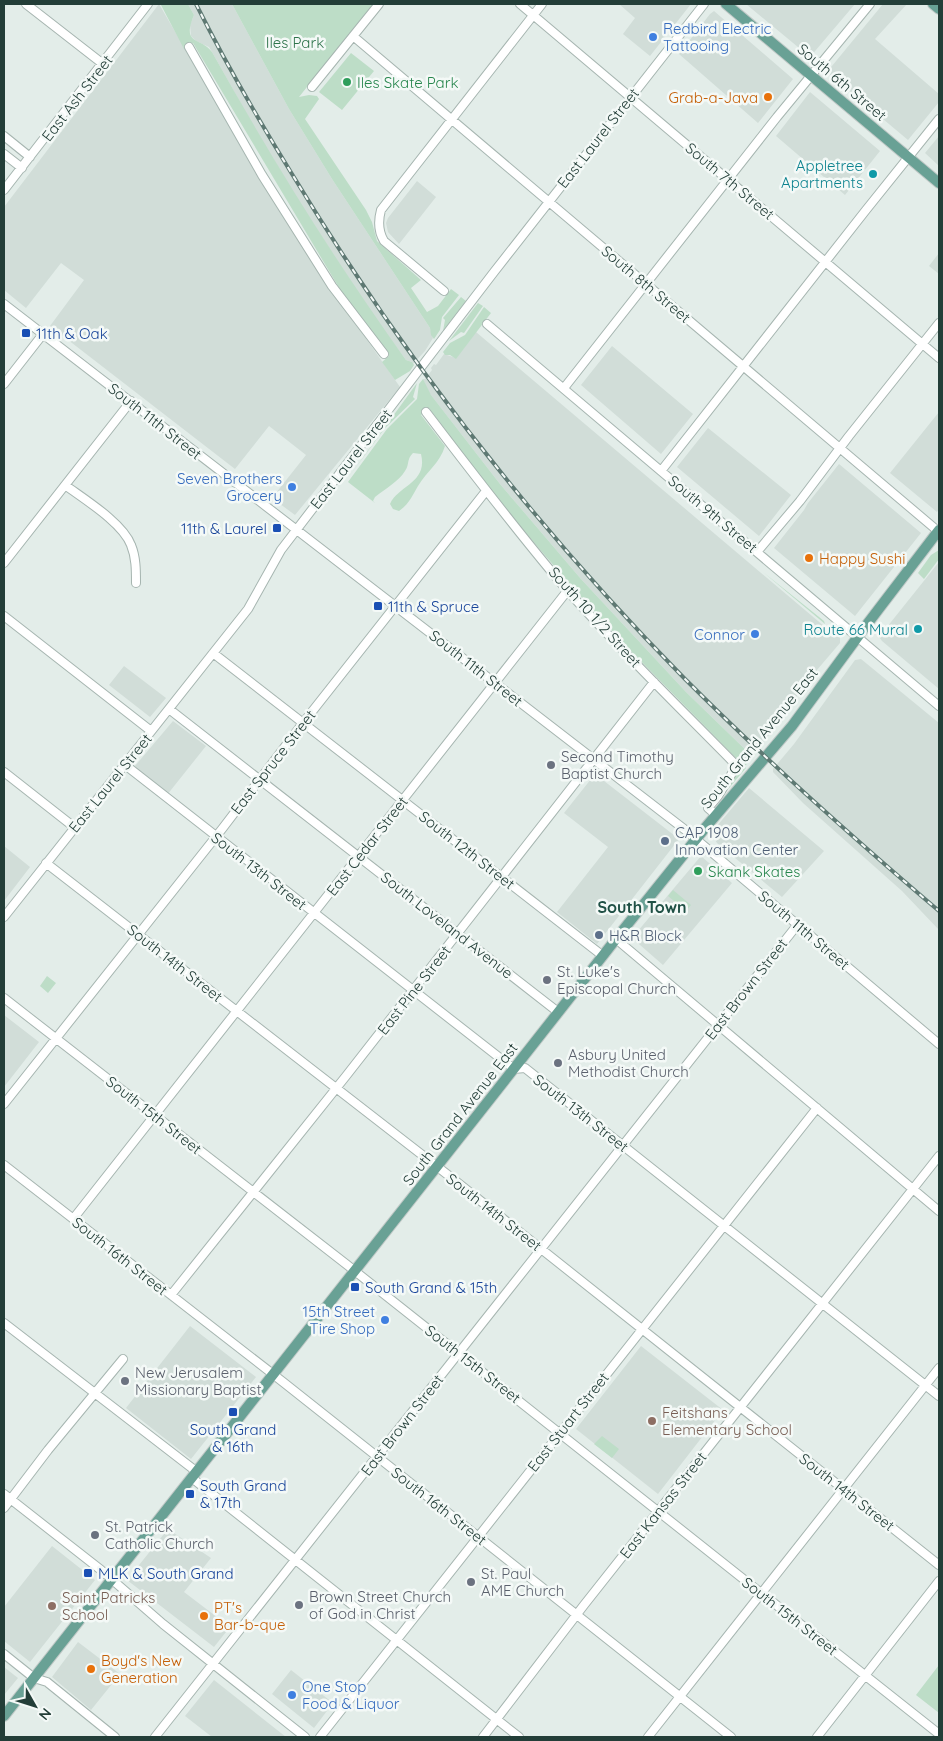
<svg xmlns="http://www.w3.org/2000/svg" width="943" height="1741" font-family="Quicksand,sans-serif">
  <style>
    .built { fill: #d1ddd8 }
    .green { fill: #bdddc7 }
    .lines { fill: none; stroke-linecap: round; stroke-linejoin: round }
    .minor-casing { stroke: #a6b5b0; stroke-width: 10 }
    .major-casing { stroke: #c1c9c7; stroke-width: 12 }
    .minor { stroke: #fff; stroke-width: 8 }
    .major { stroke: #69a195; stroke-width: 10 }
    .rail-casing { stroke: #5e7973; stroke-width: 4 }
    .rail { stroke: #f4f9f7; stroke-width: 2; stroke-dasharray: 5.5; stroke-linecap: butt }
    .shop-dot { fill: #3f7fe0; stroke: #f4f9f7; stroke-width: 2 }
    .leisure-dot { fill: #2e9e5b; stroke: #f4f9f7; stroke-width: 2 }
    .food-dot { fill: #e8710a; stroke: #f4f9f7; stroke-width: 2 }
    .culture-dot { fill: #0f9aa8; stroke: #f4f9f7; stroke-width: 2 }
    .transit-dot { fill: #1a4fb4; stroke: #f4f9f7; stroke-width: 2 }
    .worship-dot { fill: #6b7280; stroke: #f4f9f7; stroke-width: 2 }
    .service-dot { fill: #5c6f8a; stroke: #f4f9f7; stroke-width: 2 }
    .education-dot { fill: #8d6e63; stroke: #f4f9f7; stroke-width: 2 }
    .labels { text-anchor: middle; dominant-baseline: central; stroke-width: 5; stroke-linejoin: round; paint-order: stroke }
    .shop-label { font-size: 15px; fill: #366cbe; stroke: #f4f9f7; text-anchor: end }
    .park-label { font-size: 15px; fill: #2e744b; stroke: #f4f9f7 }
    .leisure-label { font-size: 15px; fill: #27864d; stroke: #f4f9f7; text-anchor: start }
    .street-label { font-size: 15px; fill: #233e38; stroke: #f4f9f7 }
    .food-label { font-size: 15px; fill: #c56008; stroke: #f4f9f7; text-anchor: start }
    .culture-label { font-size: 15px; fill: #0d838f; stroke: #f4f9f7; text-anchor: end }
    .transit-label { font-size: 15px; fill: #164399; stroke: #f4f9f7; text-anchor: start }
    .worship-label { font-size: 15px; fill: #5b616d; stroke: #f4f9f7; text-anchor: start }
    .service-label { font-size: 15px; fill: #4e5e75; stroke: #f4f9f7; text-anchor: start }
    .education-label { font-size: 15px; fill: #785e54; stroke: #f4f9f7; text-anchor: start }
    .neighbourhood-label { font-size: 16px; font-weight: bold; fill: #1f5045; stroke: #f4f9f7 }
  </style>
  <rect width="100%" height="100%" fill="#e3ede9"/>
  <path class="built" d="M159,4L267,190L318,270L400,387L295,515L272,498L306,455L269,426L235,469L50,326L84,280L61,263L26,308L4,290V207Z
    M188,4H232L289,109L332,179L430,328L433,338L425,351L413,364L412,362L406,360L372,314L298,200L254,127L212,52L209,47L196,41L191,36L190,25L194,15Z
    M619,4H691L650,56L623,34L635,18Z
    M746,4H855L810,57Z
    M883,4H907L875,39L939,94V102L908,140L827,72Z
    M714,11L793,79L758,123L679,54L710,14Z
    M810,92L880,151L845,195L776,136Z
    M939,136V166L925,153Z
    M417,181L436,197L399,244L388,232L386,223L388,218Z
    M939,253V274L929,266Z
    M476,332L831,632L840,637V643L805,684L773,730L754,753L755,754L753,757L686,692L581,579L500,484L427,390L423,379H425L432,370L431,368L434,364L436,365L444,354L456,358Z
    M612,346L693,414L661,454L581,385Z
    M939,412V509L937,512L890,473Z
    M708,428L791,495L759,536L677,467Z
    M839,464L921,533L855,616L774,548L804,510L808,503Z
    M939,562V689L882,641L879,637Z
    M861,659L939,723V930L902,891L803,803L773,772V769L794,744L855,660Z
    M124,666L166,698L150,717L109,685Z
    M173,721L206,746L167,795L140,773L135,766Z
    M595,774L679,839L597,944L557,912L608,847L564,813Z
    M749,788L824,851L782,897L717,843L711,833Z
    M4,846L30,867L4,901Z
    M701,856L732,883L663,965L632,938Z
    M4,1015L39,1042L4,1087Z
    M190,1326L256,1377L191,1459L126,1408Z
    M641,1346L723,1410L658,1494L576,1429Z
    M168,1529L211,1558L184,1592L230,1627L214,1647L127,1580Z
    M52,1546L95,1580L30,1662L4,1641V1607Z
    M78,1642L120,1674L91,1710L52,1677Z
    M4,1667L18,1678L4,1695Z
    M291,1670L333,1703L314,1728L272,1694Z
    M214,1680L286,1737H212L185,1716Z"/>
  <path class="green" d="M162,4H188L194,15C181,46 201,37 212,52C271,158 335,261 406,360L412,362L414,365L410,371L395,380L382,362L389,356L341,291L193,43L184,49L161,5Z
    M232,4H373L299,97L309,95L317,96L319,99L305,119L366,210L372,222L377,241L421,280L411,288L427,312L438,306L451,289L459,295L442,317L440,330L434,339L431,335L430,328L332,179L289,109Z
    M351,53L374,71L342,110L319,92Z
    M461,297L466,301L443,331L445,320L443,318Z
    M478,303L483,306L464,333L461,332L449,341Z
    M484,307L491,313L456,359L450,355H445L443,352L450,343L465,335Z
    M423,379L431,395L500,484L581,579L686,692L753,757L745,766L746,768L729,788L728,787C734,777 740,769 736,758L625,645L574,589L493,495L429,408L421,415L445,446C440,463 427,471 418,486C412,496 410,503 399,511L393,509L390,504C399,485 428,483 421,454L413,453C406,460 410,464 405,471C399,481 385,489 375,497L373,501L375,503L348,482L387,429L417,399L419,384Z
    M417,383L413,397L415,399L385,428L348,478Z
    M939,550V559L924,579L918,573L931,555Z
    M763,572L824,621L825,624Z
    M673,890L691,905L686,911L668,896Z
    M47,976L56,983L48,993L40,986Z
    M602,1436L619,1449L612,1458L594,1444Z
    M939,1665V1713L916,1695Z"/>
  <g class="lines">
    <g class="minor-casing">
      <path id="minor" d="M26,4L103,64
        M520,4L939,358
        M353,36L939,532
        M189,47L262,175L332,286L384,354
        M312,87L379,4
        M4,136L30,157
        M4,154L22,168
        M4,190L148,4
        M444,291L384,241C378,231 378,221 381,210L542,4
        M4,304L684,829L939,1044
        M487,324L939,706
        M4,384L43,334
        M564,388L777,117L870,4
        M426,412C472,472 518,533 567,590C620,650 677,705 733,762L735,766L734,770L718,796L708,808L716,815
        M661,471L866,210L939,119
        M65,485C84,499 123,523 131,545C136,557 136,570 136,583
        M757,552L800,501L849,436L939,323
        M4,563L131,401
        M4,616L151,731
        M213,653L603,956
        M169,709L558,1012
        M124,764L514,1069L525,1068L939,1396
        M4,772L74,827
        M46,863L448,1175L939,1565
        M4,917L248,609L281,550L494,272L704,4
        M616,939L939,1211
        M4,998L346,1264L939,1734
        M4,1104L222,829L303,723L486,491
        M4,1165L283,1382L731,1737
        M73,1219L568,590
        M171,1295L346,1076L654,682
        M4,1323L197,1472
        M192,1478L519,1737
        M4,1494L101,1570L163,1624L305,1737
        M4,1508L48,1450L123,1359
        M4,1654L34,1678L47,1682L115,1737
        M155,1737L798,924
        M320,1737L817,1108
        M483,1737L584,1605L939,1156
        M648,1737L939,1368
        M817,1737L939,1581"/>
    </g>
    <g class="major-casing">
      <path id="major" d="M726,4L939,183
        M933,4L939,9
        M4,1716L627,925L705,828L792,726L868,623L939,530"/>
    </g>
    <use href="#minor" class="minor"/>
    <use href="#major" class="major"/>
    <g class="rail-casing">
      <path id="rail" d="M196,4C225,62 258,119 292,174C403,357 535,527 685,679C766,760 852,837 939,911"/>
    </g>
    <use href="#rail" class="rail"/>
  </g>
  <g class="shop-dot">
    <circle cx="653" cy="37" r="5"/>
    <circle cx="292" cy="487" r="5"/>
    <circle cx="755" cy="634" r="5"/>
    <circle cx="385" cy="1320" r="5"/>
    <circle cx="292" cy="1695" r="5"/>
  </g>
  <g class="leisure-dot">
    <circle cx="347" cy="82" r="5"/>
    <circle cx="698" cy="871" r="5"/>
  </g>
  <g class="food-dot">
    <circle cx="768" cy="97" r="5"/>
    <circle cx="809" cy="558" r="5"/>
    <circle cx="204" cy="1616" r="5"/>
    <circle cx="91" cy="1669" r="5"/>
  </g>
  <g class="culture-dot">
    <circle cx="873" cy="174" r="5"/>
    <circle cx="918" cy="629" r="5"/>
  </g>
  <g class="transit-dot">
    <rect x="21" y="328" width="10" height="10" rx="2.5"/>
    <rect x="272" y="523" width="10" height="10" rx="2.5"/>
    <rect x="373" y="601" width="10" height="10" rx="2.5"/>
    <rect x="350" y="1282" width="10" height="10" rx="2.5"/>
    <rect x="228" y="1407" width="10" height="10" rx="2.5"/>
    <rect x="185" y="1489" width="10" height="10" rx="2.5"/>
    <rect x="83" y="1568" width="10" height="10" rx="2.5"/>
  </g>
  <g class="worship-dot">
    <circle cx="551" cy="765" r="5"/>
    <circle cx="547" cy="980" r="5"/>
    <circle cx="558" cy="1063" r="5"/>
    <circle cx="125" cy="1381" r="5"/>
    <circle cx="95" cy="1535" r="5"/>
    <circle cx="471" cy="1582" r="5"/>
    <circle cx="299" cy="1605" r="5"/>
  </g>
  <g class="service-dot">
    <circle cx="665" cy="841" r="5"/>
    <circle cx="599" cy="935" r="5"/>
  </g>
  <g class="education-dot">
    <circle cx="652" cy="1421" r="5"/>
    <circle cx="52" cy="1606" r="5"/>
  </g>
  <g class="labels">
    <g class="shop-label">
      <text x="663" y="28" text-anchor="start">Redbird Electric<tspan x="663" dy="17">Tattooing</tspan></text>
      <text x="282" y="478">Seven Brothers<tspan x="282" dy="17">Grocery</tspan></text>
      <text x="745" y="634">Connor</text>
      <text x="375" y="1311">15th Street<tspan x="375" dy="17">Tire Shop</tspan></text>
      <text x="302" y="1686" text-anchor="start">One Stop<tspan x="302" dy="17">Food &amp; Liquor</tspan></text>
    </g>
    <g class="park-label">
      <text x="295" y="42">Iles Park</text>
    </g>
    <g class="leisure-label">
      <text x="357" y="82">Iles Skate Park</text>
      <text x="708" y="871">Skank Skates</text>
    </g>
    <g class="street-label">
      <text transform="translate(842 82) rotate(40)">South 6th Street</text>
      <text transform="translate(77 98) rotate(-52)">East Ash Street</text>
      <text transform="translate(598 138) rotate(-52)">East Laurel Street</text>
      <text transform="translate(730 181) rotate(40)">South 7th Street</text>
      <text transform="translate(646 284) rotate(40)">South 8th Street</text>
      <text transform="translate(155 421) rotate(38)">South 11th Street</text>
      <text transform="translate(351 459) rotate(-52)">East Laurel Street</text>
      <text transform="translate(713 514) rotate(40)">South 9th Street</text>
      <text transform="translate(595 617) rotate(48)">South 10 1/2 Street</text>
      <text transform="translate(476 668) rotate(38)">South 11th Street</text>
      <text transform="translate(759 738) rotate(-51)">South Grand Avenue East</text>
      <text transform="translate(273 762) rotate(-52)">East Spruce Street</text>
      <text transform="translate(110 783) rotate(-51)">East Laurel Street</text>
      <text transform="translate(367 846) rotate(-52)">East Cedar Street</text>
      <text transform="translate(467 850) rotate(38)">South 12th Street</text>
      <text transform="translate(259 871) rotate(38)">South 13th Street</text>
      <text transform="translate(447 925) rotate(38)">South Loveland Avenue</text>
      <text transform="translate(804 930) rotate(40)">South 11th Street</text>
      <text transform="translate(175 963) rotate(38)">South 14th Street</text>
      <text transform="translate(746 989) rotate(-52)">East Brown Street</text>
      <text transform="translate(414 990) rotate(-52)">East Pine Street</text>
      <text transform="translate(581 1113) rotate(38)">South 13th Street</text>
      <text transform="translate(460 1114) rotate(-52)">South Grand Avenue East</text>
      <text transform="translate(154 1115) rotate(38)">South 15th Street</text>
      <text transform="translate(494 1212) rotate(38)">South 14th Street</text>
      <text transform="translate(120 1256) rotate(38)">South 16th Street</text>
      <text transform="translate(473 1364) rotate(38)">South 15th Street</text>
      <text transform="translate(568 1422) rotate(-52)">East Stuart Street</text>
      <text transform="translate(402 1425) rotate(-52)">East Brown Street</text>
      <text transform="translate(847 1492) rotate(38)">South 14th Street</text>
      <text transform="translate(663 1505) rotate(-52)">East Kansas Street</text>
      <text transform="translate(439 1506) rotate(38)">South 16th Street</text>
      <text transform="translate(790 1616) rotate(38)">South 15th Street</text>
    </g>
    <g class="food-label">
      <text x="758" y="97" text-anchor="end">Grab-a-Java</text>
      <text x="819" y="558">Happy Sushi</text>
      <text x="214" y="1607">PT's<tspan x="214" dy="17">Bar-b-que</tspan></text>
      <text x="101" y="1660">Boyd's New<tspan x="101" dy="17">Generation</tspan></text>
    </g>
    <g class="culture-label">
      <text x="863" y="165">Appletree<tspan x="863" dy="17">Apartments</tspan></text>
      <text x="908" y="629">Route 66 Mural</text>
    </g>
    <g class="transit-label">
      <text x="36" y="333">11th &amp; Oak</text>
      <text x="267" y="528" text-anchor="end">11th &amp; Laurel</text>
      <text x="388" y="606">11th &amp; Spruce</text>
      <text x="365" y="1287">South Grand &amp; 15th</text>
      <text x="233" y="1429" text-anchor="middle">South Grand<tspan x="233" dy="17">&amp; 16th</tspan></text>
      <text x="200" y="1485">South Grand<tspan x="200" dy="17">&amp; 17th</tspan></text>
      <text x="98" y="1573">MLK &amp; South Grand</text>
    </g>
    <g class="worship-label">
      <text x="561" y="756">Second Timothy<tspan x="561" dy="17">Baptist Church</tspan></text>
      <text x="557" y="971">St. Luke's<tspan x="557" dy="17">Episcopal Church</tspan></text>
      <text x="568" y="1054">Asbury United<tspan x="568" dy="17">Methodist Church</tspan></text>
      <text x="135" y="1372">New Jerusalem<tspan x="135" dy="17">Missionary Baptist</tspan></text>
      <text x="105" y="1526">St. Patrick<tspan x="105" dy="17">Catholic Church</tspan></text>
      <text x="481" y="1573">St. Paul<tspan x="481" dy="17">AME Church</tspan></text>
      <text x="309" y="1596">Brown Street Church<tspan x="309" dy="17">of God in Christ</tspan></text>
    </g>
    <g class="service-label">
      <text x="675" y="832">CAP 1908<tspan x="675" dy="17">Innovation Center</tspan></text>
      <text x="609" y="935">H&amp;R Block</text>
    </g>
    <g class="education-label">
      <text x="662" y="1412">Feitshans<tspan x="662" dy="17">Elementary School</tspan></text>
      <text x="62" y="1597">Saint Patricks<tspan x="62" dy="17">School</tspan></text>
    </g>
    <g class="neighbourhood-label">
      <text x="642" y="907">South Town</text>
    </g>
  </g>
  <rect width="943" height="1741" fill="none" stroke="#233e38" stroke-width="10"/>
  <g transform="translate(35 1706) rotate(129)" stroke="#f4f9f7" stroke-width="4" paint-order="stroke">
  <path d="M0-4L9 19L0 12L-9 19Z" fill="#233e38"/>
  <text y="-8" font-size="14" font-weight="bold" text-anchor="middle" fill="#233e38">N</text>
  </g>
</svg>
